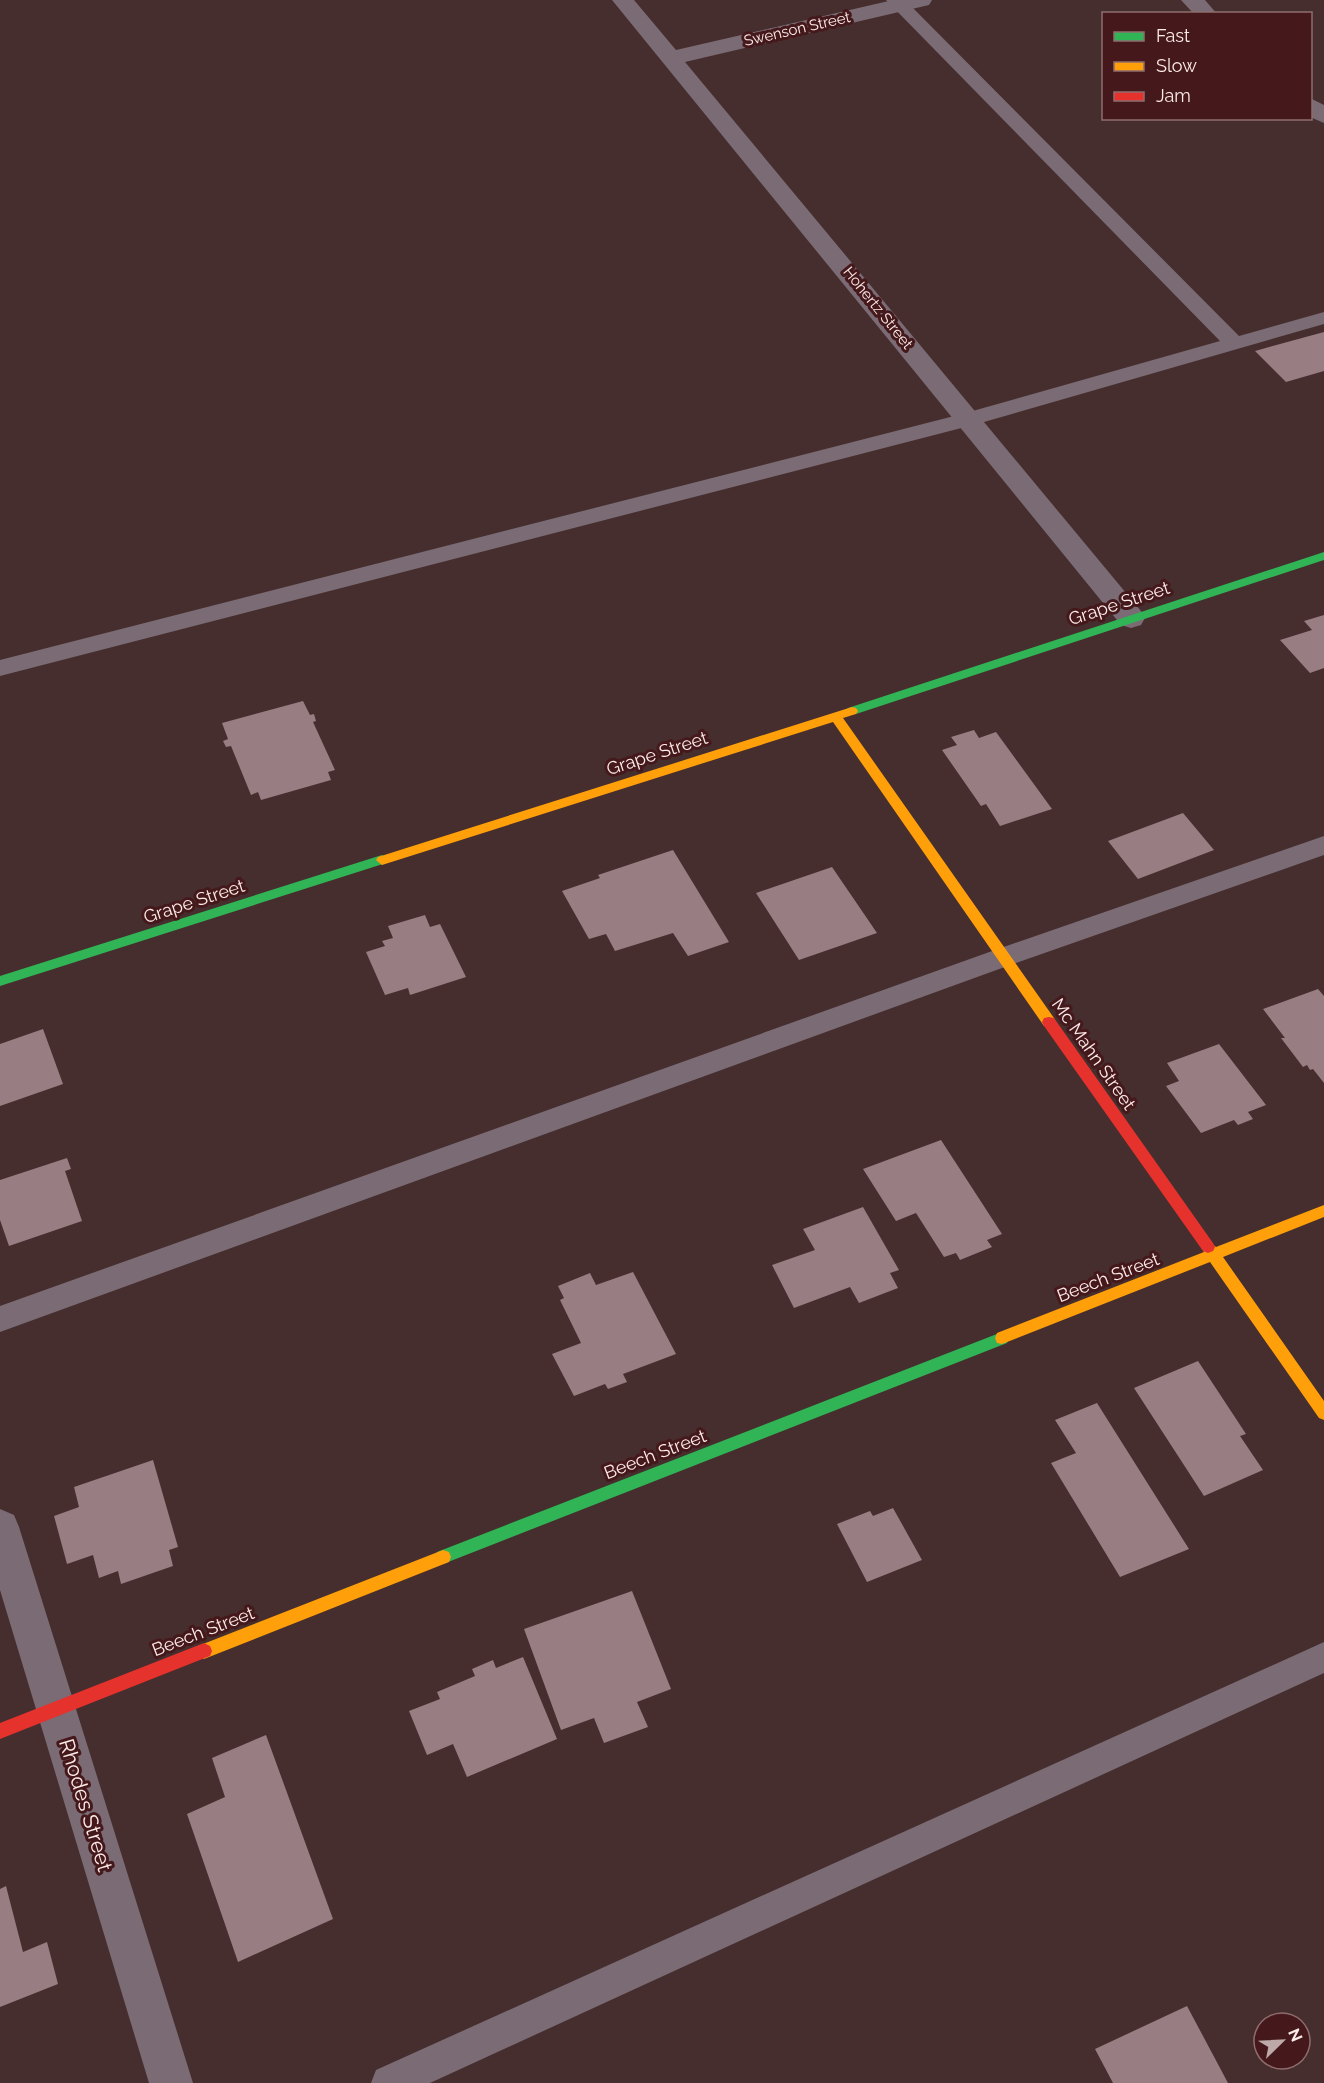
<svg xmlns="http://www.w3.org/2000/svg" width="1324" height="2083" font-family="Raleway,sans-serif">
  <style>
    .building { fill: #987d82 }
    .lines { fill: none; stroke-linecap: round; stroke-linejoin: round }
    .lane { fill: #7a6b75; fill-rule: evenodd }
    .street { fill: #7a6b75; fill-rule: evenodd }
    .fast { fill: #30b455; fill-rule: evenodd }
    .slow { fill: #ff9f0a; fill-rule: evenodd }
    .jam { fill: #e5322d; fill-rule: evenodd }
    .labels { text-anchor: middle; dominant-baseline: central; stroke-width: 6; stroke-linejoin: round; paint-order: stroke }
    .far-street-label { font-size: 15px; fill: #fdebea; stroke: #45191c }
    .street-label { font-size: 18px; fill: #fdebea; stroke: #45191c }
    .near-street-label { font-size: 21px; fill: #fdebea; stroke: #45191c }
  </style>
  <rect width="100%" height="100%" fill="#462e2e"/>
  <path class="building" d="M1324,332V371L1286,382L1255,351Z
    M1324,615V668L1310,673L1280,640L1312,630L1304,621Z
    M303,701L310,715L314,714L316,721L313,722L335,770L328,772L331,780L261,800L258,792L251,795L231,746L226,747L223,741L228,739L222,723Z
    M974,730L979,738L996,732L1052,809L1000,826L986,804L981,806L942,750L957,745L951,737Z
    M1183,813L1214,850L1138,879L1108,841Z
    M673,850L729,942L688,956L673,933L615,951L606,934L589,939L562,891L600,878L598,875Z
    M832,867L877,933L799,960L756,893Z
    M425,915L430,927L440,924L466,977L410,995L408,988L385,995L366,952L385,946L382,941L393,938L388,926Z
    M1318,989L1324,996V1083L1313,1069L1310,1070L1307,1065L1303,1067L1281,1038H1285L1263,1009Z
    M43,1029L63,1084L0,1106V1044Z
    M1219,1044L1266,1105L1248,1112L1253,1119L1238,1125L1234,1120L1201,1133L1166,1086L1179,1081L1167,1063Z
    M941,1140L1002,1234L987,1240L992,1247L960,1260L956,1253L944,1257L916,1213L896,1221L863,1169Z
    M67,1158L71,1169L65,1171L82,1221L9,1246L0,1220V1180Z
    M863,1207L899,1270L890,1273L898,1288L859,1303L850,1287L794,1308L772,1265L815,1250L803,1229Z
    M633,1272L676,1354L623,1374L627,1382L608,1389L605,1384L574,1396L552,1354L581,1343L560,1300L564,1298L558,1286L590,1273L596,1285Z
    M1198,1361L1246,1434L1240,1436L1263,1470L1204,1496L1134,1388Z
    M1097,1403L1189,1549L1120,1577L1051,1463L1076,1453L1055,1420Z
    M153,1460L178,1547L169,1550L173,1566L121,1584L118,1571L99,1578L93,1555L67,1564L54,1516L79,1507L74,1487Z
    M893,1508L922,1560L867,1582L837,1524L870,1511L873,1516Z
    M632,1591L671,1689L637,1702L648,1727L604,1743L594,1718L561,1730L524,1629Z
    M523,1657L557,1739L467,1777L453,1744L427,1755L409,1711L440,1699L437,1692L475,1676L472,1669L493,1660L496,1668Z
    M266,1735L333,1919L238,1962L187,1814L225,1797L212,1758Z
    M6,1886L23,1952L47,1942L58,1984L0,2007V1889Z
    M1187,2006L1228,2083H1113L1095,2049Z"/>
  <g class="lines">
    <path class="lane" d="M886,0H905L1239,336L1324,312V324L977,424L0,676V660L962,414L1220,341Z
      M1324,836V855L1013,964L0,1332V1306L995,950Z
      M1324,1642V1673L430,2083H371L376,2070Z"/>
    <path class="street" d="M612,0H634L676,50L893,0H932L929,5L685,62L1141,611L1145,618L1141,625L1131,628L1121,625Z
      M1181,0H1205L1217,14H1194Z
      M1310,98L1324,105V123L1310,117Z
      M0,1509L14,1515L19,1527L193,2083H149L0,1590Z"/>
    <path class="fast" d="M1324,552V560L856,714H848L846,711L848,708Z
      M382,855L388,860L386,863L0,986V976Z
      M1002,1332L1007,1333L1009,1338L1007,1343L443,1564L437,1562L435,1557L437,1552Z"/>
    <path class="slow" d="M852,707L856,708L858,711L856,714L843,718L1054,1018L1056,1022L1054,1026H1044L833,722L382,865L376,860L378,857Z
      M1324,1205V1217L1223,1257L1324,1401V1420L1319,1418L1210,1262L1002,1344L997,1343L995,1338L997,1333L1204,1252L1201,1247L1203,1243L1208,1241L1216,1247Z
      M443,1550L449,1552L451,1557L449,1562L204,1659L198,1656L196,1651L198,1646Z"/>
    <path class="jam" d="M1049,1017L1054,1018L1213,1243L1215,1247L1213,1251L1208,1253L1203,1251L1044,1026L1042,1022L1044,1018Z
      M204,1643L210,1646L212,1651L210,1656L0,1739V1723Z"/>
  </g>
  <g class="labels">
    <g class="far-street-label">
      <text transform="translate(797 29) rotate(-13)">Swenson Street</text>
      <text transform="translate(878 308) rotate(51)">Hohertz Street</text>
    </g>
    <g class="street-label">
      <text transform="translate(1119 603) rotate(-18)">Grape Street</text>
      <text transform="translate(657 753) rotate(-18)">Grape Street</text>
      <text transform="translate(194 901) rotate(-18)">Grape Street</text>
      <text transform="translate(1094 1054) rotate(55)">Mc Mahn Street</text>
      <text transform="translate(1108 1277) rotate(-21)">Beech Street</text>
      <text transform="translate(655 1454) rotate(-21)">Beech Street</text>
      <text transform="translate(203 1631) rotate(-21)">Beech Street</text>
    </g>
    <g class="near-street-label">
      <text transform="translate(86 1805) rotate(73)">Rhodes Street</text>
    </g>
  </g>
  <rect x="1102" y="12" width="210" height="108" fill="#45191c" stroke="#8f6d6e" stroke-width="1.5"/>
  <rect x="1114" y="32" width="30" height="9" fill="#30b455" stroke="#8f6d6e" stroke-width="1.5"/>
  <text x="1156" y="42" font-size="18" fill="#fdebea">Fast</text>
  <rect x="1114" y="62" width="30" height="9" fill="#ff9f0a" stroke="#8f6d6e" stroke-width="1.5"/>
  <text x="1156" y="72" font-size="18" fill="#fdebea">Slow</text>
  <rect x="1114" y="92" width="30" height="9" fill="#e5322d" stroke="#8f6d6e" stroke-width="1.5"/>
  <text x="1156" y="102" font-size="18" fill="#fdebea">Jam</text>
  <g transform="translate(1282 2041) rotate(66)"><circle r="28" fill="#45191c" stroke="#8f6d6e" stroke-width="1.5"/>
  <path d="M0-4.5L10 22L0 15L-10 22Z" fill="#bda9a8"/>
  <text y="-9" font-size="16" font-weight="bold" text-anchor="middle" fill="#fdebea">N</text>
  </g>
</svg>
